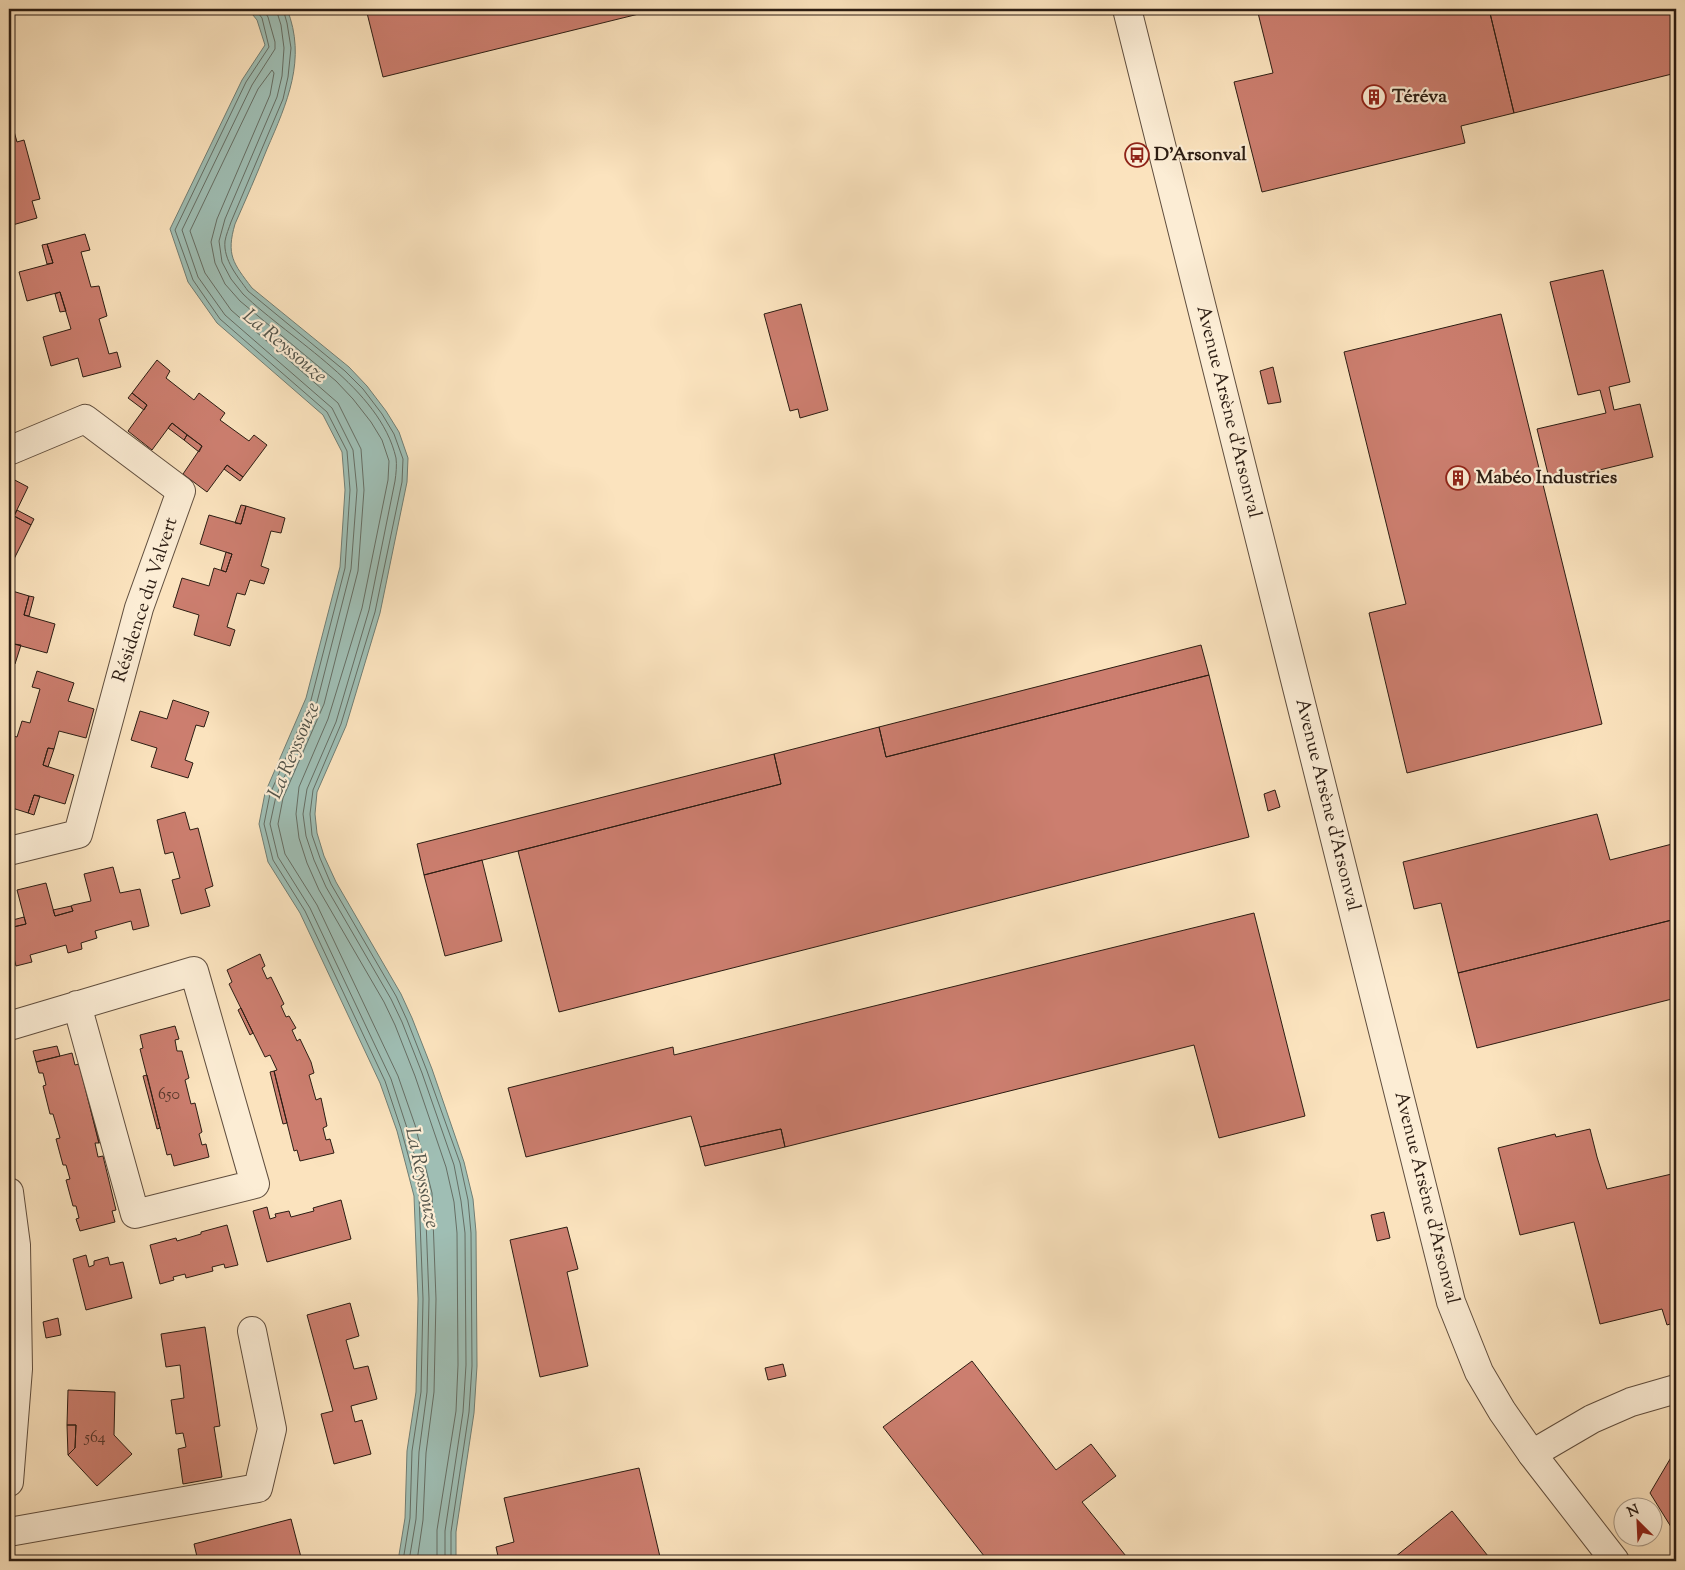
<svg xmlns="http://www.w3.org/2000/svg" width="1685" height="1570" font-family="'Sorts Mill Goudy',serif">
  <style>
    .water { fill: #9fbeb4; stroke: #717e74 }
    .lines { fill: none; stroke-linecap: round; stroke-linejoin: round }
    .shore { stroke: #666e64; stroke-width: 1 }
    .building { fill: #cc7e6f; stroke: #2c1d13 }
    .minor-casing { stroke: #604e3e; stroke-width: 30 }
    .tertiary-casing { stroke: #604e3e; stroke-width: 30 }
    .minor { stroke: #fcedd5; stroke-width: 28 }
    .tertiary { stroke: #fcedd5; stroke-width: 28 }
    .labels { text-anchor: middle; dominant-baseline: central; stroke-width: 4.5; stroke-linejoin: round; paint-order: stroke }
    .number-label { font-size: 16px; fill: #54352a }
    .poi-label { font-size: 19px; font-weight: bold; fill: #2c1d13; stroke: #fcedd5; text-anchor: start }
    .street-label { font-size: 19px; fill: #2c1d13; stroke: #fcedd5 }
    .water-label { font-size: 20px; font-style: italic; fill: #54554b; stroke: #fcedd5 }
  </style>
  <rect width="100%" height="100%" fill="#fbe3be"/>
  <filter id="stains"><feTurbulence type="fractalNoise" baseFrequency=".004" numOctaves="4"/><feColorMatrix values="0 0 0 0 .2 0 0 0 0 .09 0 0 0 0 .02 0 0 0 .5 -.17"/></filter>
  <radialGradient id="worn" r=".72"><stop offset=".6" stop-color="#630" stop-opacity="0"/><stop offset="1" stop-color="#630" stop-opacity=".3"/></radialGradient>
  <path class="water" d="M248,9H287C307,59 287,103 267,149C257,174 246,199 235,224C226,255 233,263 252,288L349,367L367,386L386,411L399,432L408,458L407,482L380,613L346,726L317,792L315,814L317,833L324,856L336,882L401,994L412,1018L432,1069L464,1162L473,1199L476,1232L477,1366L474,1413L456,1532V1561H398L405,1518L407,1451L416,1392L418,1299L414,1196L397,1131L380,1083L300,913L268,862L259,824L265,793L306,698L340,567L345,490L342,452L323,415L217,323L188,282L170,229L242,80L265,45L257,20Z"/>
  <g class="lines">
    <path class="shore" d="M255,9L262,18L269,47L246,82L175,230L193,280L220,319L327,412L347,451L350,490L345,568L311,700L270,794L264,824L273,860L305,911L385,1081L401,1129L419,1195L423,1299L421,1392L412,1451L410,1518L403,1561
      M263,9L268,17L275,42V49L252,85L182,230L198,277L225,315L332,408L353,450L357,490L351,569L317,702L276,796L270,824L278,857L310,908L391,1079L407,1128L425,1194L429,1299L427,1392L419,1452L416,1519L409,1561
      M276,9L281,25L284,48L282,76L277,97L225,219L219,241L222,262L231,279L243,294C292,341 380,388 396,458C397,465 396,474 395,481L369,610L336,722L307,789L303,814L306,836L314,860L326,887L391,999L402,1022L422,1073L454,1165L461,1201L465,1233L466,1365L463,1412L445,1531V1561
      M283,9L287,23L291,48L288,77L283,99L231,222C229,228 226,235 225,241C223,260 238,277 248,291L345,371L363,389L382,414L394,434L403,459L402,482L375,612L341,724L313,790L310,814L312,835L320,858L331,884L396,996L407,1020L427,1071L460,1163L468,1200L471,1233L472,1366L469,1412L451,1532V1561
      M417,1561L423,1520L426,1453L434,1392L436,1299L432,1193L415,1125L398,1076L317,905L285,854L278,824L283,798L324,704L358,571L364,490L361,449L338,403L231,310L205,273L190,231L258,89L272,70L274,73L270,95L217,219L211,242L215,263L225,284L240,301L336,381L353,399L371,422L382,440L389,461L388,480L362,608L328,719L299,787L296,814L299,838L307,863L319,890L384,1002L395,1025L415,1076L446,1167L454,1202L457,1233L458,1365L456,1411L437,1530V1561"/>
  </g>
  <path class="building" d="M366,9H659L383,77Z
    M1257,9H1489L1514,113L1461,126L1465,143L1262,192L1234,82L1273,73Z
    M1489,9H1676V73L1514,113Z
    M12,124L17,142L24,140L40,199L32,201L37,218L9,226V125Z
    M85,234L90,250L81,252L91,287L99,286L107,316L99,319L109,354L117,352L121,367L83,377L78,358L51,366L43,337L71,329L60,292L27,301L19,272L53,263L47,244Z
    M47,244L53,263L47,264L42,245Z
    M1603,270L1630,382L1609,387L1614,410L1640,404L1653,457L1550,482L1537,429L1606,413L1600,390L1578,395L1550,282Z
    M60,292L66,311L60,312L55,294Z
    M801,304L828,410L800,418L798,409L790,411L764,314Z
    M1501,314L1602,724L1407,773L1369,613L1406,604L1344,352Z
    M157,360L170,371L166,378L194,400L199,393L225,413L220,420L249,441L254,435L267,445L243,477L227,465L207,492L183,474L202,446L172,423L152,450L128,431L147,405L132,393Z
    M1273,367L1281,402L1268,404L1260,371Z
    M132,393L147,405L144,410L128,398Z
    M172,423L187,435L184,440L168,428Z
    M187,435L202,446L199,452L184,440Z
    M227,465L243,477L240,481L224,469Z
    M9,477L28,487L14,516L31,525L13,561L9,559Z
    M241,505L246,506L241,524L235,523Z
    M246,506L285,518L281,533L271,531L261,566L269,569L264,584L250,580L245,595L237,593L227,627L235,630L230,646L194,635L199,615L173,607L182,578L209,586L214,568L226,572L232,554L200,544L209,515L241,524Z
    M17,510L34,519L31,525L14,516Z
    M226,552L232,554L226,572L221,570Z
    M9,590L29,596L24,615L55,624L47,653L14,644L9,663Z
    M29,596L34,597L29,616L24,615Z
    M14,644L21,645L15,664L9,663Z
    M1201,645L1209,675L886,757L879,727Z
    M37,671L74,683L68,701L94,709L86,738L59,731L54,749L48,748L43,765L74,775L65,804L34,795L28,813L9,807V767L13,752L9,751V738L10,735L17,737L22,721L30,723L40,689L32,687Z
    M1209,675L1249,837L559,1012L518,851L781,784L774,754L879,727L886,757Z
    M173,700L209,712L204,727L196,725L185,760L193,763L188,778L151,767L157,748L131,740L140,711L167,719Z
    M48,748L54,749L48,767L43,765Z
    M774,754L781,784L424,875L417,844Z
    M1275,790L1280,807L1268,811L1264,794Z
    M34,795L40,796L34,815L28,813Z
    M185,812L190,830L198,828L213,886L205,889L210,906L181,914L172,880L180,878L173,852L165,854L157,820Z
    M1597,814L1610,860L1676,843V919L1458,973L1441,903L1414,909L1403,862Z
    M482,860L502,941L445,956L424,875Z
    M113,867L120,893L140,889L149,926L133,930L131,921L95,931L97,938L81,943L82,949L68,953L66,945L30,955L32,962L16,966L9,938V928L26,924L17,890L46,883L55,916L73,911L71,906L73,905L91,901L84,874Z
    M71,906L73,911L55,916L53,910Z
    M1254,913L1305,1116L1219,1138L1194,1045L785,1147L781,1129L700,1147L691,1116L526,1157L508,1088L673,1047L674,1055Z
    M24,917L26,924L9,928V921Z
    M1676,919V998L1477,1048L1458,973Z
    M260,954L265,966L262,968L267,979L271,977L284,1004L281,1006L286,1017L289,1016L296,1028L292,1030L297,1041L300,1039L311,1062L314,1073L309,1075L316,1100L321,1098L327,1126L323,1128L326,1140L330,1139L334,1153L300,1161L297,1150L294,1151L274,1071L277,1070L270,1055L265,1057L229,984L232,982L227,970Z
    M241,1008L253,1033L250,1035L238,1010Z
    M175,1026L179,1039L175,1040L177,1051H182L189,1078L185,1080L191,1104L195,1103L202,1132L199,1134L202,1145L206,1144L209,1157L174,1166L171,1154L167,1155L140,1049L143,1048L140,1035Z
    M57,1046L60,1056L36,1062L33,1051Z
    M72,1053L75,1065L79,1064L99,1143H95L98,1157L103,1156L116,1210L112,1211L115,1222L80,1231L76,1219L79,1218L76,1206H73L66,1180L70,1179L66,1165H63L56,1139L60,1138L53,1114H50L43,1086L46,1085L43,1073H39L36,1062Z
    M274,1071L287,1123L283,1124L270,1072Z
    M147,1075L160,1128L157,1129L143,1076Z
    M90,1089L103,1141L99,1143L86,1090Z
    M781,1129L785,1147L705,1166L700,1147Z
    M1590,1129L1597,1157L1607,1189L1676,1173V1322L1667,1325L1662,1309L1600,1324L1574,1222L1520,1235L1498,1148L1555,1134L1556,1137Z
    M341,1200L351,1239L267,1262L253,1211L267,1207L270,1219L276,1217L275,1214L289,1211L291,1217L314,1211L313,1208Z
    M1384,1212L1390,1238L1377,1241L1371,1215Z
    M227,1225L238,1265L225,1268L224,1264L212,1267L213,1271L186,1278L185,1274L173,1277L174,1280L160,1284L150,1245L176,1238L177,1241L201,1234V1232Z
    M567,1227L578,1269L567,1272L588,1366L540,1377L510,1240Z
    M86,1255L89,1267L94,1265V1261L108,1257L110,1265L123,1262L132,1298L86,1310L73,1259Z
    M350,1303L359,1336L346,1340L354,1369L368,1366L377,1399L351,1406L355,1422L362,1420L371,1454L334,1464L321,1414L333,1411L307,1315Z
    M58,1318L61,1335L46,1338L43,1322Z
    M205,1327L220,1426L214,1427L222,1477L183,1484L178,1449L186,1447L183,1433L176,1434L171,1400L184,1398L180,1365L166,1367L161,1334Z
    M972,1361L1056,1470L1091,1444L1116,1476L1082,1502L1130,1561H988L883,1427Z
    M783,1364L786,1376L768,1380L765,1368Z
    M68,1390L115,1392L114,1435L132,1454L97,1486L68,1455L75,1448L76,1425H67Z
    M67,1425H76L75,1448L68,1455Z
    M1676,1449V1535L1650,1493Z
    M639,1468L661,1561H499L496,1547L514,1542L504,1498Z
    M1452,1511L1492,1561H1390Z
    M291,1519L302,1561H268L267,1558L252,1561H198L194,1544Z"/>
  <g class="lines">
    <g class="minor-casing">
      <path id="minor" d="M9,449L11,450L85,419L181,491L139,608L78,834L9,851
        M9,1026L194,971L255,1184L135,1214L77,1005
        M9,1192L16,1245L18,1369L9,1482
        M1532,1454L1592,1419L1631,1402L1676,1389
        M9,1532L258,1488L272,1429L252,1331"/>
    </g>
    <g class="tertiary-casing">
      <path id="tertiary" d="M1127,9L1451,1302L1479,1372L1502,1411L1532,1454L1615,1561"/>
    </g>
    <use href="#minor" class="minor"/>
    <use href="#tertiary" class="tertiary"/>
  </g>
  <defs>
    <g id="building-ring" transform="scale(1.25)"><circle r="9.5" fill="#fcedd5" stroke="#8f2418" stroke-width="1.5"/><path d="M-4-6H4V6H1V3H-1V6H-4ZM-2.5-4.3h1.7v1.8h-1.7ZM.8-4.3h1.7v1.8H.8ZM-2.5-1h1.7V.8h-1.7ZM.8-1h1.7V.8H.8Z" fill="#8f2418"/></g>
    <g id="bus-ring" transform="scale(1.25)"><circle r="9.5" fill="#fcedd5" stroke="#8f2418" stroke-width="1.5"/><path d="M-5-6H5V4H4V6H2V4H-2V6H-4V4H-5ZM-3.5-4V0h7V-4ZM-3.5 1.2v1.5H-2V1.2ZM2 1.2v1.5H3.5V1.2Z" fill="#8f2418"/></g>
  </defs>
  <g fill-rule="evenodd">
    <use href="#building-ring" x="1374" y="97"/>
    <use href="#bus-ring" x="1137" y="155"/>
    <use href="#building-ring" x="1458" y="478"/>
  </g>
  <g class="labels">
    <g class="number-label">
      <text x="169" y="1095">650</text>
      <text x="95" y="1438">564</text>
    </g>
    <g class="poi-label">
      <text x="1392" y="97">Téréva</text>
      <text x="1154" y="155">D'Arsonval</text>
      <text x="1476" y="478">Mabéo Industries</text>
    </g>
    <g class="street-label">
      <text transform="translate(1228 412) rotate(76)">Avenue Arsène d'Arsonval</text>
      <text transform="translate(146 600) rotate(-72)">Résidence du Valvert</text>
      <text transform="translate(1327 805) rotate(76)">Avenue Arsène d'Arsonval</text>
      <text transform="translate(1426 1198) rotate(76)">Avenue Arsène d'Arsonval</text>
    </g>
    <g class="water-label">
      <text transform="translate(284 347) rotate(40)">La Reyssouze</text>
      <text transform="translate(295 751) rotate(-67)">La Reyssouze</text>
      <text transform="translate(421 1178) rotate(78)">La Reyssouze</text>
    </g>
  </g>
  <rect width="1685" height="1570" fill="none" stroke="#fbe3be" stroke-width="30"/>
  <rect x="10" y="10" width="1665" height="1550" fill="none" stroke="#2c1d13" stroke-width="2.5"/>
  <rect x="15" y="15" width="1655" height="1540" fill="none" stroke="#2c1d13"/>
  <g transform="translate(1638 1522) rotate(336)"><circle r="24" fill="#fcedd5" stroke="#a99a87"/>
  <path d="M0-4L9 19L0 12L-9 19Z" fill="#8f2418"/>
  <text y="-8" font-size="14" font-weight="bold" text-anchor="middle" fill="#2c1d13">N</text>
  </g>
  <rect width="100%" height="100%" filter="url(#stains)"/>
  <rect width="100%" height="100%" fill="url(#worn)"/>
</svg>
